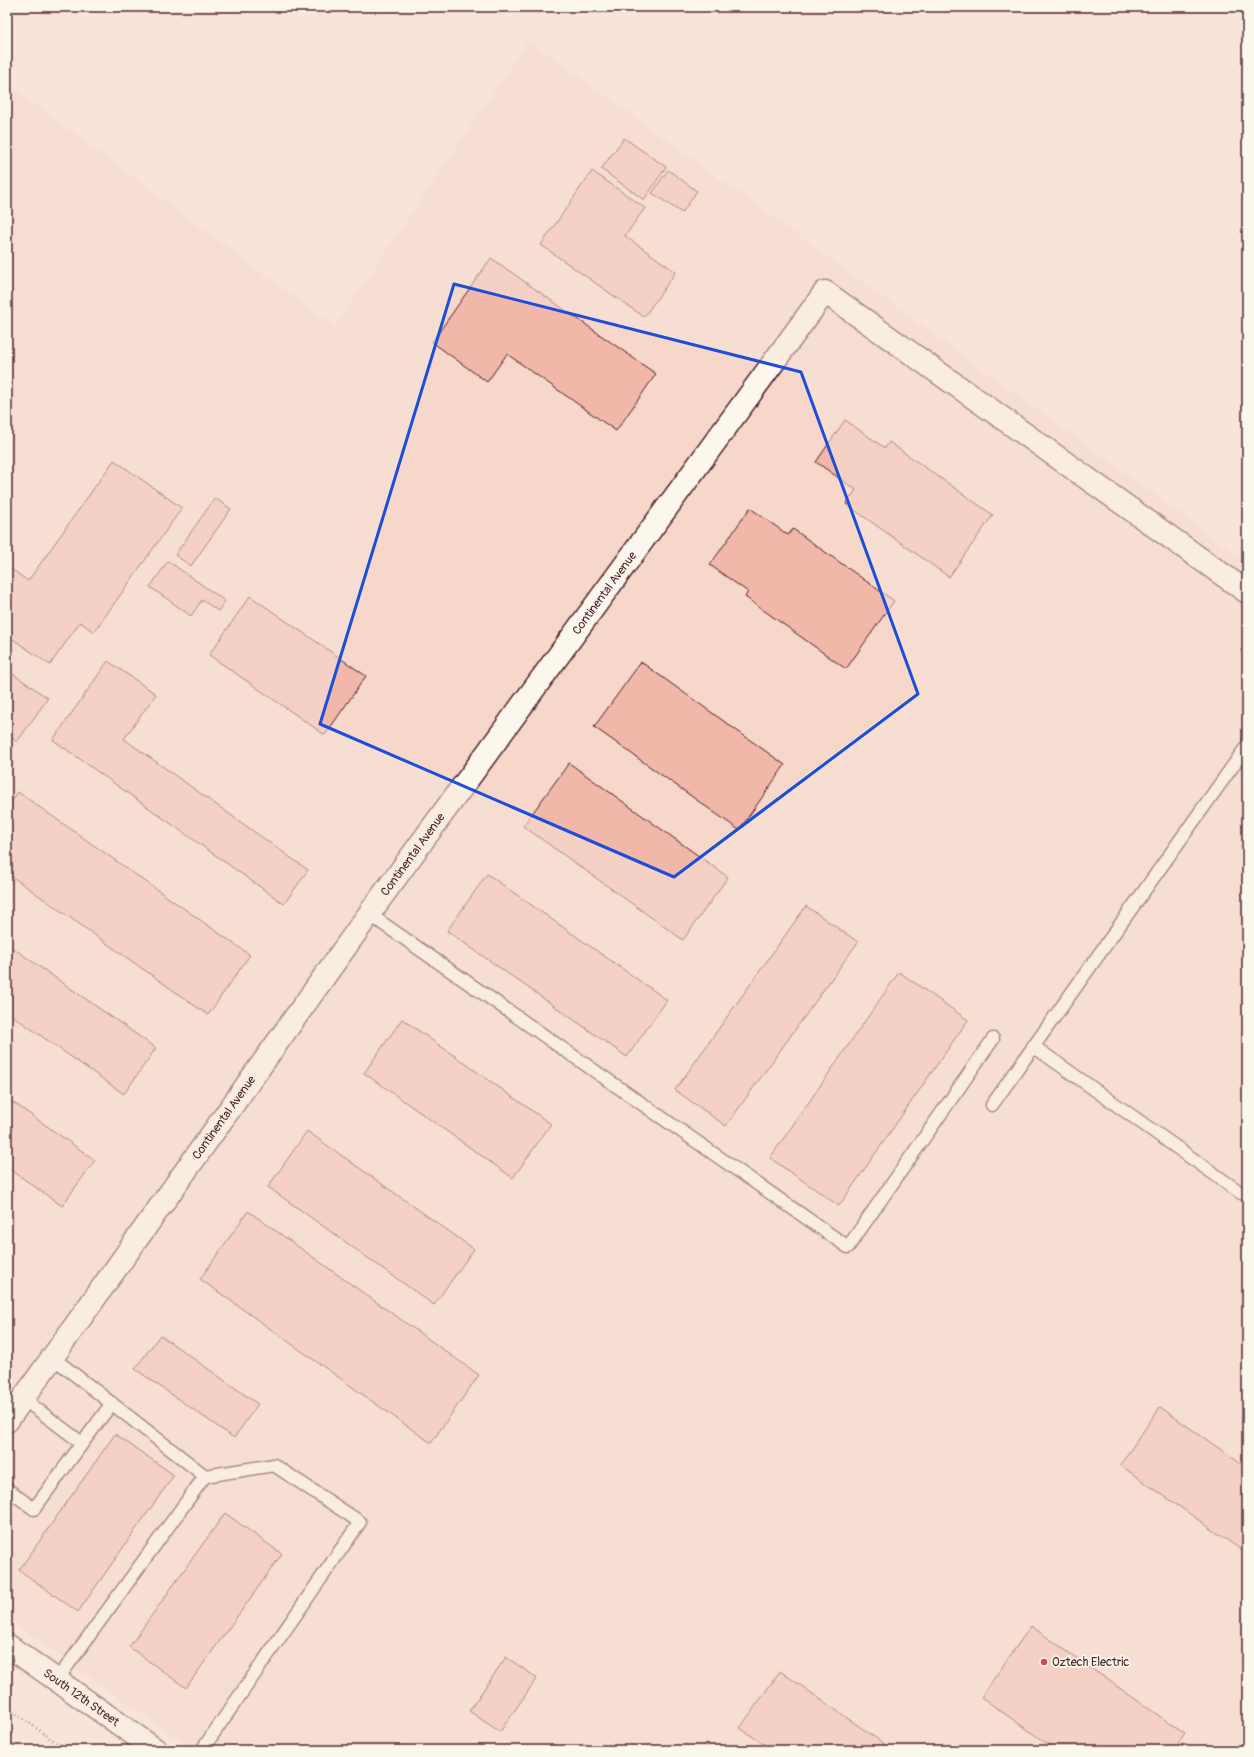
<svg xmlns="http://www.w3.org/2000/svg" width="1254" height="1757" font-family="Pangolin,sans-serif">
  <style>
    .built { fill: #f6d7ca }
    .building { fill: #f1b8aa; stroke: #4a1f2b }
    .lines { fill: none; stroke-linecap: round; stroke-linejoin: round }
    .service-casing { stroke: #4a1f2b; stroke-width: 15 }
    .minor-casing { stroke: #4a1f2b; stroke-width: 25 }
    .tertiary-casing { stroke: #4a1f2b; stroke-width: 25 }
    .path { stroke: #4a1f2b; stroke-width: 2.5; stroke-dasharray: 1 3; stroke-linecap: butt }
    .service { stroke: #fbf7ec; stroke-width: 12 }
    .minor { stroke: #fbf7ec; stroke-width: 22 }
    .tertiary { stroke: #fbf7ec; stroke-width: 22 }
    .marked { fill: none; stroke: #1d4ed8; stroke-width: 3; stroke-linejoin: round }
    .poi-dot { fill: #d1495b; stroke: #fbf7ec; stroke-width: 1.5 }
    .labels { text-anchor: middle; dominant-baseline: central; stroke-width: 3.5; stroke-linejoin: round; paint-order: stroke }
    .street-label { font-size: 12px; fill: #4a1f2b; stroke: #fbf7ec }
    .poi-label { font-size: 12px; fill: #4a1f2b; stroke: #fbf7ec; text-anchor: start }
  </style>
  <rect width="100%" height="100%" fill="#f8e4d8"/>
  <filter id="ink" filterUnits="userSpaceOnUse"><feTurbulence type="fractalNoise" baseFrequency=".025" numOctaves="2"/><feDisplacementMap in="SourceGraphic" scale="8" xChannelSelector="R" yChannelSelector="G"/><feConvolveMatrix kernelMatrix="1 2 1 2 8 2 1 2 1" color-interpolation-filters="sRGB"/></filter>
  <g filter="url(#ink)">
    <path class="built" d="M529,40L1247,562V1750H194L7,1618V84L335,327Z"/>
    <path class="building" d="M624,138L666,167L644,200L601,169Z
      M668,170L697,191L682,213L652,193Z
      M592,171L645,208L625,236L676,272L644,317L541,245Z
      M491,258L656,374L616,431L507,354L487,382L432,342Z
      M845,420L885,448L889,442L993,515L949,577L846,504L856,490L816,462Z
      M114,460L182,508L94,632L80,622L50,665L7,635V566L28,581Z
      M215,498L231,509L191,566L175,555Z
      M750,508L788,535L793,529L894,601L846,669L745,597L748,592L710,565Z
      M168,561L225,601L218,611L202,600L191,616L150,587Z
      M250,596L366,676L325,735L209,655Z
      M108,661L156,694L124,739L308,870L284,904L53,740Z
      M641,662L785,765L739,830L594,727Z
      M7,670L48,698L17,742L7,734Z
      M569,763L728,877L683,940L523,826Z
      M18,792L250,955L208,1015L7,873V808Z
      M487,874L667,1000L627,1057L447,931Z
      M806,906L858,942L726,1126L675,1090Z
      M7,944L156,1048L124,1094L7,1012Z
      M899,972L968,1020L839,1206L770,1158Z
      M402,1019L551,1124L513,1178L364,1073Z
      M7,1098L95,1160L62,1206L7,1167Z
      M307,1131L474,1249L434,1305L268,1187Z
      M248,1211L479,1375L431,1443L200,1279Z
      M160,1335L258,1404L234,1438L135,1369Z
      M1160,1407L1247,1468V1554L1120,1465Z
      M115,1434L174,1475L78,1612L19,1570Z
      M225,1513L282,1554L186,1688L129,1647Z
      M1031,1626L1185,1734L1174,1750H1056L981,1697Z
      M506,1657L537,1678L500,1732L469,1711Z
      M780,1671L893,1750H772L740,1728Z"/>
    <g class="lines">
      <g class="service-casing">
        <path id="service" d="M369,914L848,1247L993,1039
          M1033,1046L1241,1193
          M992,1105L1247,746
          M52,1357L205,1476L57,1680
          M22,1398L82,1443
          M7,1489L34,1509L112,1403
          M202,1750L360,1522L274,1465L205,1476"/>
      </g>
      <g class="minor-casing">
        <g id="minor">
          <path id="s1" d="M7,1421L369,914L825,292L1247,592"/>
        </g>
      </g>
      <g class="tertiary-casing">
        <g id="tertiary">
          <path id="s2" d="M7,1645L156,1750"/>
        </g>
      </g>
      <path class="path" d="M7,1707L67,1750"/>
      <use href="#service" class="service"/>
      <use href="#minor" class="minor"/>
      <use href="#tertiary" class="tertiary"/>
    </g>
  </g>
  <path d="M0 0H1254V1757H0ZM454,284L801,372L918,694L674,877L320,724Z" fill="#f8e4d8" fill-opacity=".55" fill-rule="evenodd"/>
  <path class="marked" d="M454,284L801,372L918,694L674,877L320,724Z"/>
  <circle class="poi-dot" cx="1044" cy="1662" r="4"/>
  <g class="labels">
    <g class="street-label">
      <text stroke="none"><textPath href="#s1" startOffset="1021">Continental Avenue</textPath></text>
      <text stroke="none"><textPath href="#s1" startOffset="697">Continental Avenue</textPath></text>
      <text stroke="none"><textPath href="#s1" startOffset="373">Continental Avenue</textPath></text>
      <text stroke="none"><textPath href="#s2" startOffset="91">South 12th Street</textPath></text>
    </g>
    <g class="poi-label">
      <text x="1052" y="1662">Oztech Electric</text>
    </g>
  </g>
  <rect width="1254" height="1757" fill="none" stroke="#fbf7ec" stroke-width="24"/>
  <rect x="12" y="12" width="1230" height="1733" fill="none" stroke="#4a1f2b" stroke-width="1.5" filter="url(#ink)"/>
</svg>
